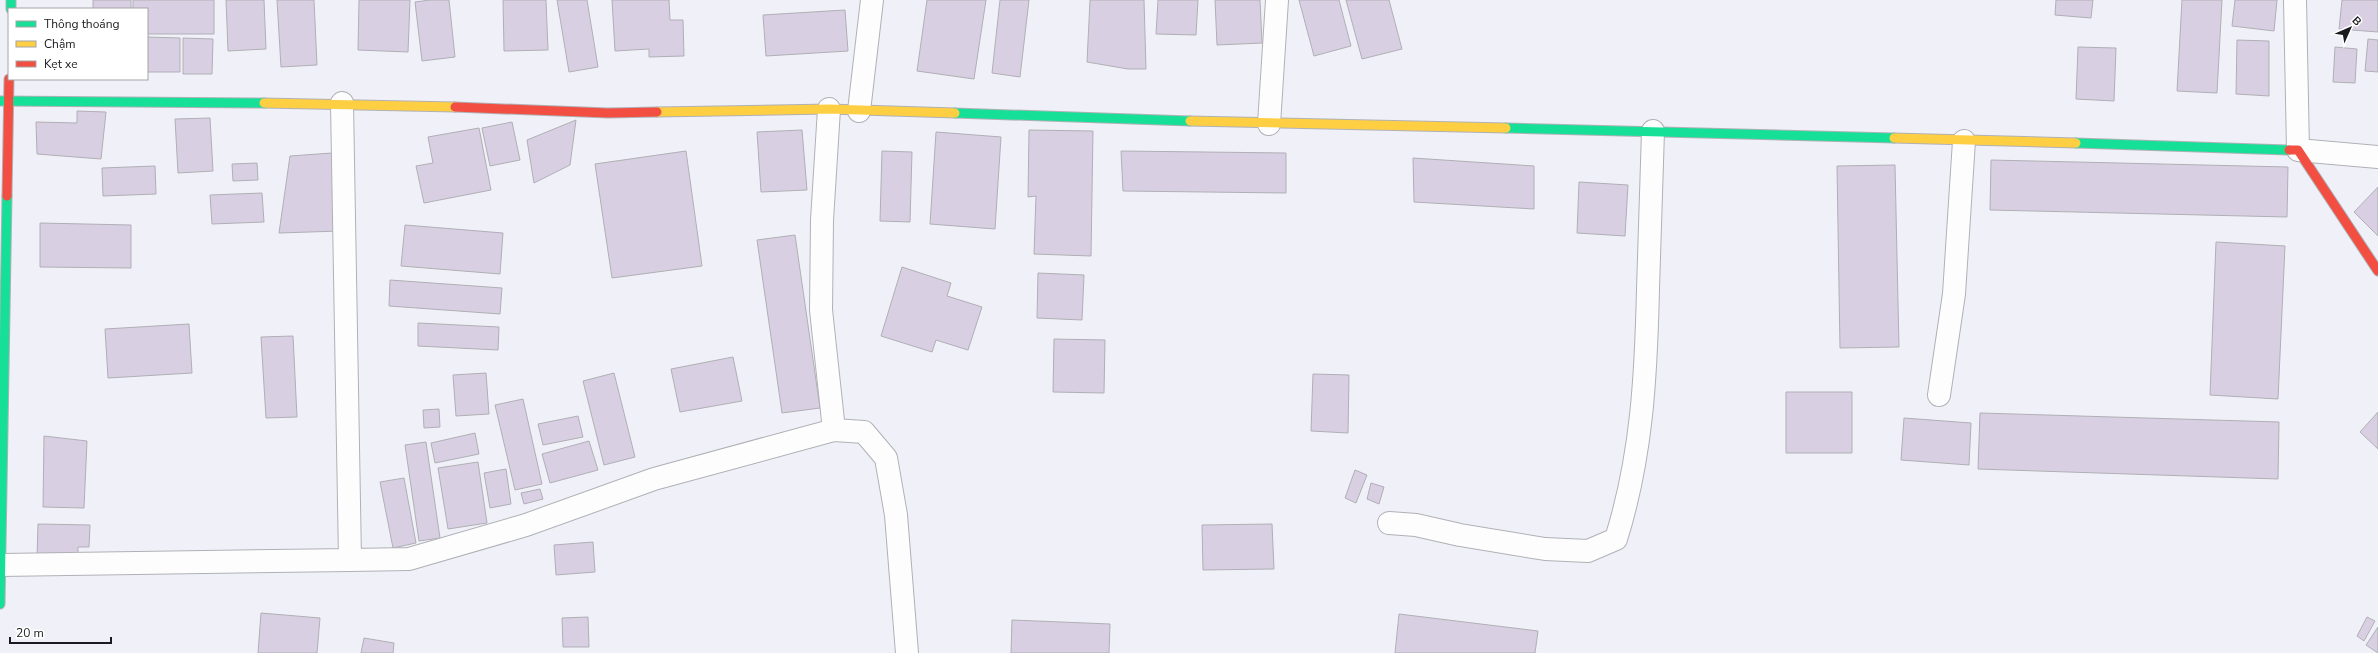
<svg xmlns="http://www.w3.org/2000/svg" width="2378" height="653" font-family="'Nunito Sans',sans-serif">
  <style>
    .building { fill: #d8cfe3; stroke: #b0afb4 }
    .lines { fill: none; stroke-linecap: round; stroke-linejoin: round }
    .street-casing { stroke: #b0b1b6; stroke-width: 24 }
    .fast-casing { stroke: #b0b1b6; stroke-width: 11 }
    .slow-casing { stroke: #b0b1b6; stroke-width: 11 }
    .jam-casing { stroke: #b0b1b6; stroke-width: 11 }
    .street { stroke: #fdfdfe; stroke-width: 22 }
    .fast { stroke: #16e098; stroke-width: 9 }
    .slow { stroke: #ffcf43; stroke-width: 9 }
    .jam { stroke: #f24e42; stroke-width: 9 }
  </style>
  <rect width="100%" height="100%" fill="#f0f1f8"/>
  <path class="building" d="M93,0H131V9H93Z
    M133,0H214V34H147V9H133Z
    M226,0H264L266,49L228,51Z
    M277,0H314L317,65L281,67Z
    M359,0H410L408,52L358,50Z
    M430,0H449L455,57L422,61L415,2Z
    M503,0H546L548,50L504,51Z
    M557,0H587L598,67L569,72Z
    M612,0H669L670,20H683L684,56L649,57V49L615,51Z
    M927,0H986L974,79L917,71Z
    M1000,0H1029L1020,77L992,73Z
    M1090,0H1144L1146,69H1128L1087,62Z
    M1158,0H1198L1196,35L1156,34Z
    M1215,0H1260L1262,43L1217,45Z
    M1299,0H1339L1351,46L1314,56Z
    M1346,0H1389L1402,49L1362,59Z
    M2056,0H2093L2091,18L2055,15Z
    M2182,0H2222L2217,93L2177,91Z
    M2235,0H2277L2274,31L2232,26Z
    M2342,0H2378V32L2339,29Z
    M845,10L848,51L766,56L763,15Z
    M147,37L180,38V72H147Z
    M183,38L213,39L212,74H183Z
    M2368,39L2378,40V72L2365,71Z
    M2237,40L2269,41V96L2236,94Z
    M2078,47L2116,48L2114,101L2076,99Z
    M2335,47L2357,49L2355,83L2333,82Z
    M77,111L106,112L101,159L37,154L36,122L77,123Z
    M210,118L213,171L178,173L175,119Z
    M576,120L570,165L534,183L527,140Z
    M512,122L520,160L490,166L482,128Z
    M479,128L491,190L424,203L416,166L433,163L428,137Z
    M802,130L807,190L761,192L757,132Z
    M1029,130L1093,131L1091,256L1034,254L1036,196L1028,197Z
    M936,132L1001,137L995,229L930,224Z
    M686,151L702,266L612,278L595,164Z
    M882,151L912,152L910,222L880,221Z
    M1121,151L1286,153V193L1123,191Z
    M332,153L340,231L279,233L290,156Z
    M1413,158L1534,166V209L1414,202Z
    M1991,160L2288,167L2287,217L1990,210Z
    M257,163L258,180L233,181L232,164Z
    M1895,165L1899,347L1840,348L1837,166Z
    M155,166L156,194L103,196L102,168Z
    M1579,182L1628,185L1625,236L1577,233Z
    M2378,187V236L2354,212Z
    M262,193L264,222L212,224L210,195Z
    M40,223L131,225V268L40,267Z
    M405,225L503,233L500,274L401,266Z
    M795,235L820,408L782,413L757,240Z
    M2216,242L2285,246L2278,399L2210,395Z
    M902,267L951,283L947,296L982,307L968,350L936,340L932,352L881,336Z
    M1038,273L1084,275L1082,320L1037,318Z
    M390,280L502,288L500,314L389,306Z
    M418,323L499,327L498,350L418,346Z
    M189,324L192,373L108,378L105,329Z
    M293,336L297,417L266,418L261,337Z
    M1054,339L1105,340L1104,393L1053,392Z
    M733,357L742,401L680,412L671,369Z
    M486,373L489,414L456,416L453,375Z
    M614,373L635,457L604,465L583,381Z
    M1313,374L1349,375L1348,433L1311,431Z
    M1786,392H1852V453H1786Z
    M523,399L542,484L515,490L495,405Z
    M439,409L440,427L424,428L423,410Z
    M2378,412V449L2360,432Z
    M1980,413L2279,422L2278,479L1978,469Z
    M578,416L583,437L543,445L538,424Z
    M1904,418L1971,423L1969,465L1901,460Z
    M475,433L479,454L435,463L431,443Z
    M44,436L87,441L84,508L43,507Z
    M589,441L598,470L550,483L542,454Z
    M426,442L440,538L419,541L405,445Z
    M478,462L487,523L448,529L438,468Z
    M506,469L511,504L490,508L484,473Z
    M1355,470L1367,475L1356,503L1345,498Z
    M404,478L416,543L393,548L380,482Z
    M1371,483L1384,487L1379,504L1367,499Z
    M540,489L543,499L524,504L521,493Z
    M38,524L90,525L89,547H78V558H37Z
    M1272,524L1274,569L1203,570L1202,525Z
    M593,542L595,572L556,575L554,545Z
    M261,613L320,618L317,653H258Z
    M1399,614L1538,631L1535,653H1395Z
    M588,617L589,647H563L562,618Z
    M2367,617L2375,621L2364,641L2357,636Z
    M1012,620L1110,624L1109,653H1011Z
    M2378,627V653L2366,645Z
    M364,638L394,643L393,653H361Z"/>
  <g class="lines">
    <g class="street-casing">
      <path id="street" d="M2295,0L2298,150L2378,157
        M829,109L822,220L821,310L834,430
        M859,111L872,0
        M1269,124L1277,0
        M1939,395L1954,294L1964,141
        M1389,523L1416,525L1460,535L1545,549L1588,551L1616,539C1642,456 1646,376 1648,289C1650,237 1651,184 1653,131
        M350,560L409,559L526,525L654,479L834,430L864,432L886,458L896,515L907,653
        M0,565L350,560L342,103"/>
    </g>
    <g class="fast-casing">
      <path id="fast" d="M11,0V9
        M0,101L264,103
        M955,113L1190,121
        M1506,128L1894,138
        M2076,143L2289,150
        M0,604L7,196"/>
    </g>
    <g class="slow-casing">
      <path id="slow" d="M264,103L455,107
        M657,112L829,109L955,113
        M1190,121L1506,128
        M1894,138L2076,143"/>
    </g>
    <g class="jam-casing">
      <path id="jam" d="M455,107L608,113L657,112
        M2289,150H2298L2378,271
        M7,196L9,79"/>
    </g>
    <use href="#street" class="street"/>
    <use href="#fast" class="fast"/>
    <use href="#slow" class="slow"/>
    <use href="#jam" class="jam"/>
  </g>
  <rect x="8" y="8" width="140" height="72" fill="#ffffff" stroke="#a3a4a5"/>
  <rect x="16" y="21" width="20" height="6" fill="#16e098" stroke="#a3a4a5"/>
  <text x="44" y="28" font-size="12" fill="#1a1b1f">Thông thoáng</text>
  <rect x="16" y="41" width="20" height="6" fill="#ffcf43" stroke="#a3a4a5"/>
  <text x="44" y="48" font-size="12" fill="#1a1b1f">Chậm</text>
  <rect x="16" y="61" width="20" height="6" fill="#f24e42" stroke="#a3a4a5"/>
  <text x="44" y="68" font-size="12" fill="#1a1b1f">Kẹt xe</text>
  <g transform="translate(2350 28) rotate(45)" stroke="#ffffff" stroke-width="3" paint-order="stroke">
  <path d="M0-3L7 15L0 10L-7 15Z" fill="#1a1b1f"/>
  <text y="-6" font-size="11" font-weight="bold" text-anchor="middle" fill="#1a1b1f">B</text>
  </g>
  <path d="M10 637v6h101v-6" fill="none" stroke="#1a1b1f" stroke-width="2"/>
  <text x="16" y="637" font-size="12" fill="#1a1b1f" stroke="#ffffff" stroke-width="3" paint-order="stroke">20 m</text>
</svg>
